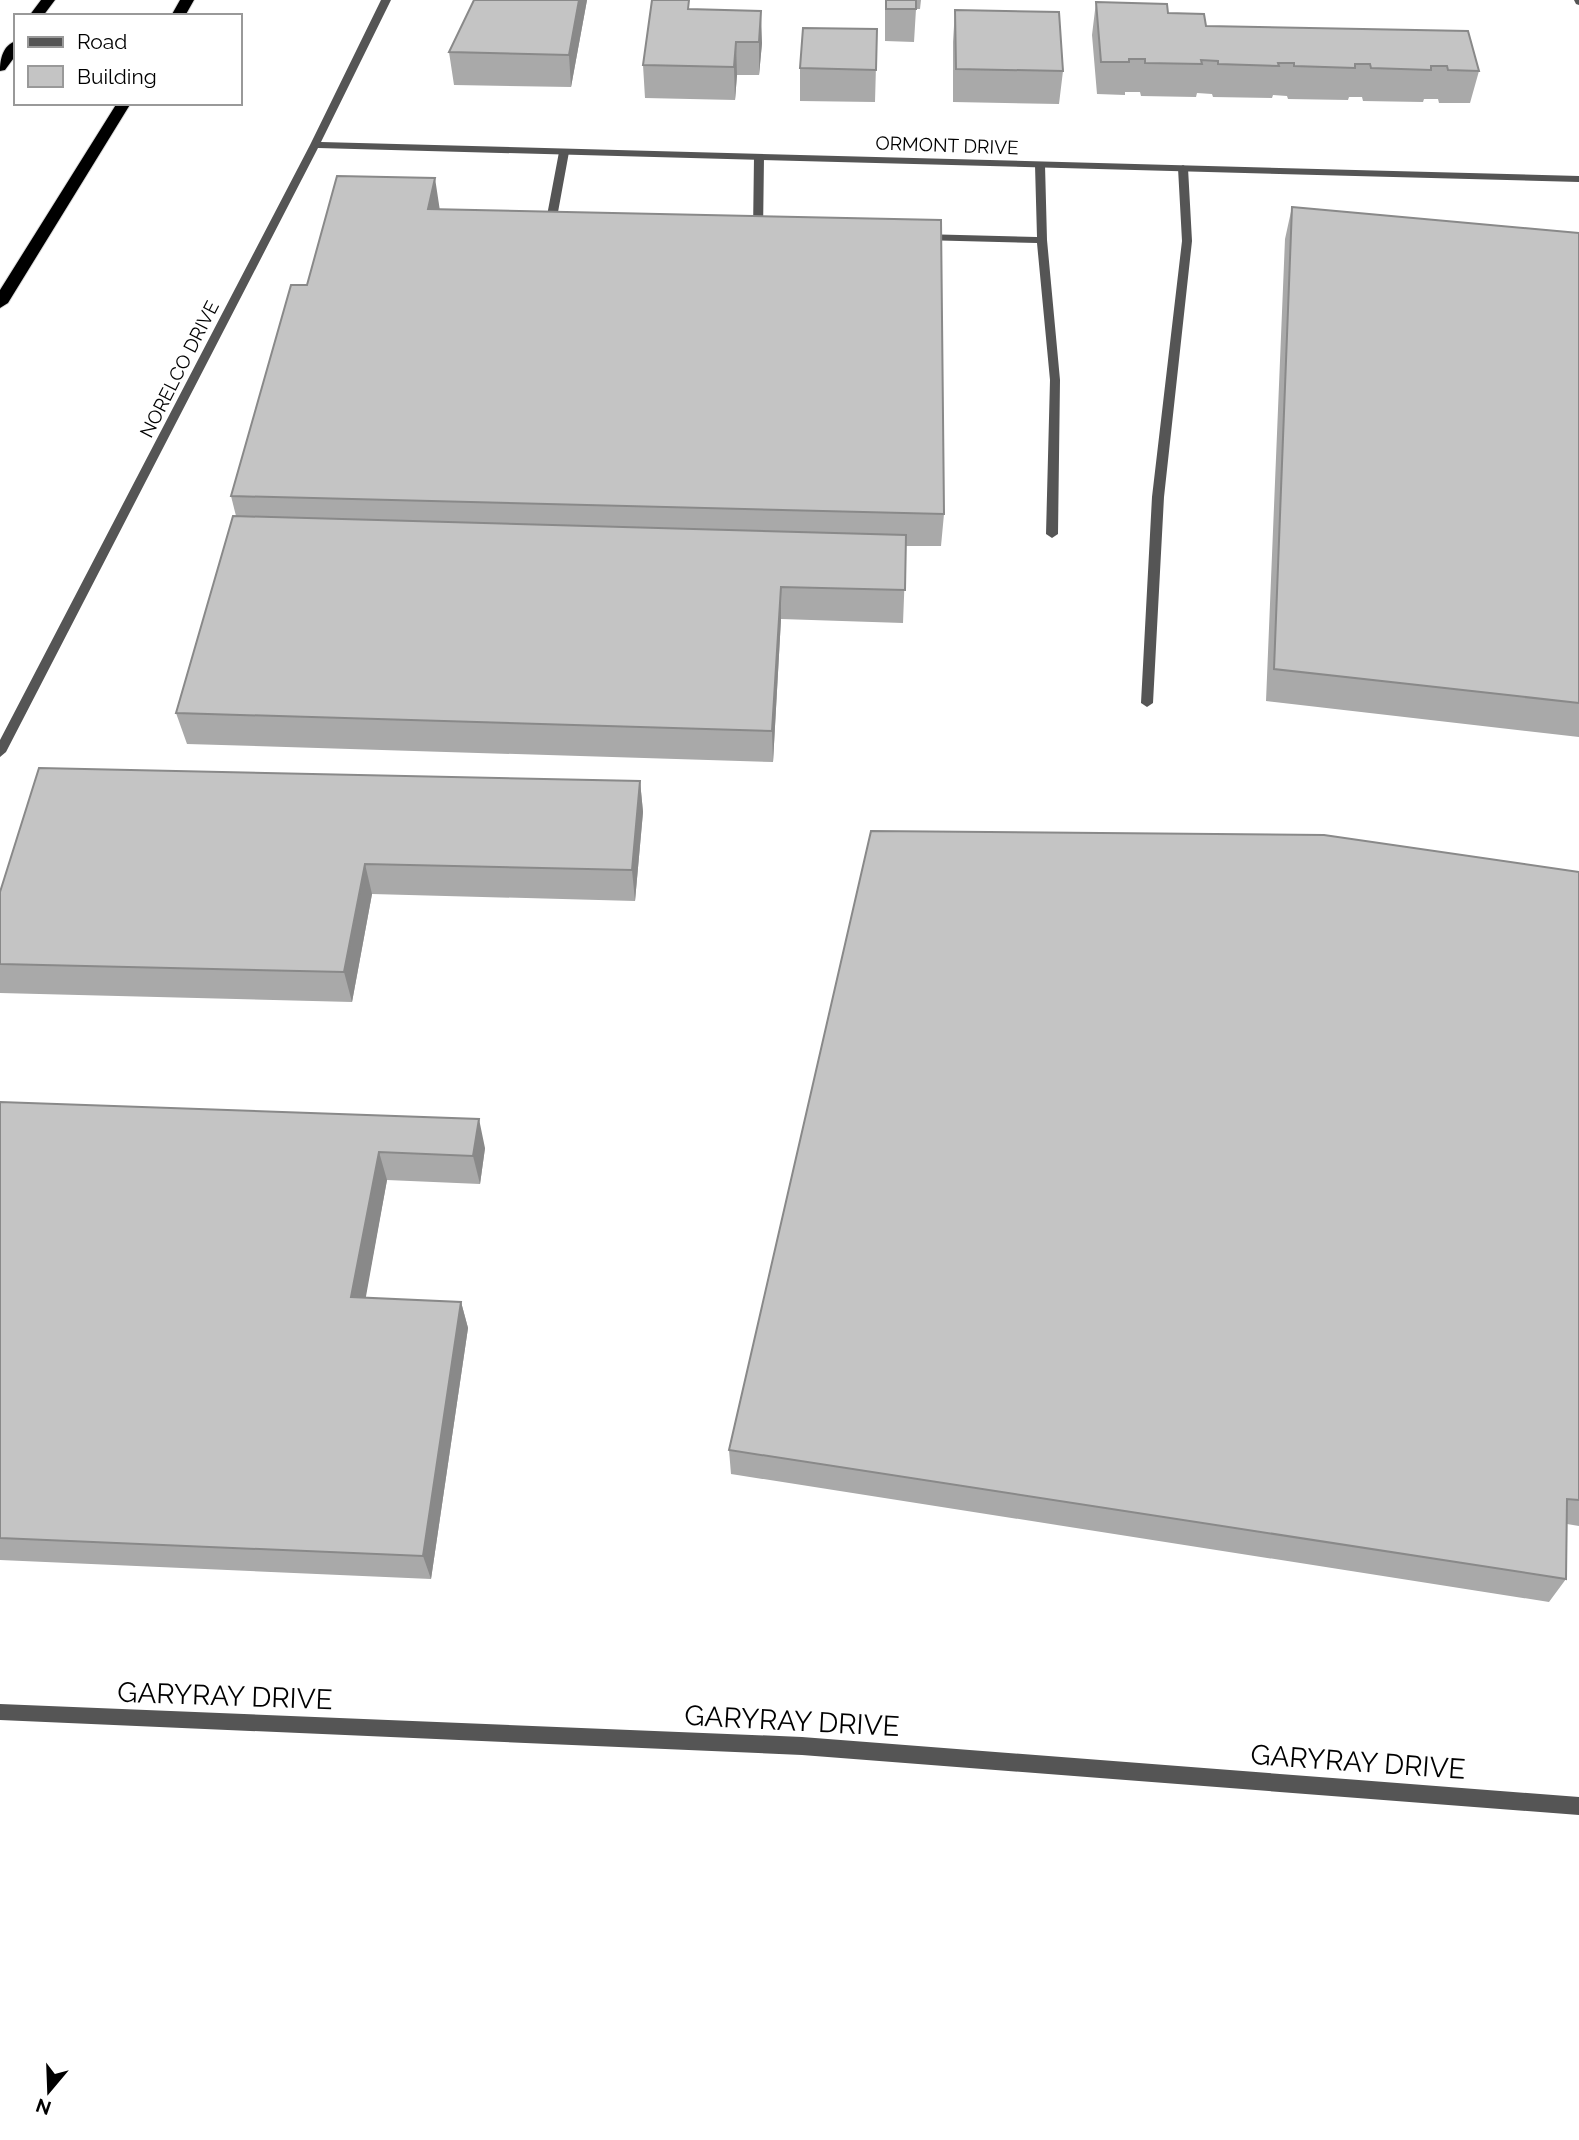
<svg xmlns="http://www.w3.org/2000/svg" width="1579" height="2140" font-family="Raleway,sans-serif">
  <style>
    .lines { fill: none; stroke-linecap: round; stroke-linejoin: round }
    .highway-casing { stroke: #dbdbdb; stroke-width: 2 }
    .lane { fill: #555; fill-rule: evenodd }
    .street { fill: #555; fill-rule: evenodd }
    .highway { fill: #000; fill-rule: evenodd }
    .wall { fill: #a9a9a9 }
    .shaded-wall { fill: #898989 }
    .building { fill: #c4c4c4; stroke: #898989; stroke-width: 2 }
    .labels { text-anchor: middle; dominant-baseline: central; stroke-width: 5; stroke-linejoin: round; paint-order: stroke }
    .far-street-label { font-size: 19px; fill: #000; stroke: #fff }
    .near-street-label { font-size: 28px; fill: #000; stroke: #fff }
  </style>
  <rect width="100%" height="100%" fill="#fff"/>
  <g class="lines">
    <g class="highway-casing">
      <path id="highway" d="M41,0H55L43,16H29Z
        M180,0H194L185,16H171Z
        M16,41V55L5,70L0,71C0,59 3,45 16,41Z
        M117,103H131L8,303L0,308V290Z"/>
    </g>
    <path class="lane" d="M1574,0H1579V5L1576,4Z
      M564,149L569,152L556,223L560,226L550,229L545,226L559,152Z
      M759,154L764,157L763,232L758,235L753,232L754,157Z
      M1040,162L1045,165L1047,240L1060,380L1058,534L1052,538L1046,534L1050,380L1037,243L921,240L916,237L921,234L1037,237L1035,165Z
      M1183,165L1188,168L1192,241L1164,497L1153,703L1147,707L1141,703L1152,497L1182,241L1178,168Z"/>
    <path class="street" d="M381,0H391L321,142L1579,176V182L318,148L6,752L0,757V740L310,145Z
      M0,1704L802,1737L1579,1797V1815L802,1755L0,1720Z"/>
    <use href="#highway" class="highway"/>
  </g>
  <path class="wall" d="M474,0H587L571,87L454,85L449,52Z
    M885,0H921L920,9H916L914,42L885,41Z
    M1096,2L1168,13L1206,26L1479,71L1470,103H1439L1438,99H1424L1423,102L1363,101L1362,97H1349L1348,100L1288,99L1287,96L1273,95L1272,98L1213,97L1212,94L1197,93L1196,97L1141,96L1140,92H1125V95L1097,94L1092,35Z
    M690,9L762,43L759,75H737L735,100L645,98L643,65Z
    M955,10L1063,71L1059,104L953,102V42Z
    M877,29L875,102L800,101V68Z
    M1292,207L1579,233V737L1266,701L1285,239Z
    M440,209L944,514L941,546H906L903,623L781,619L773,762L187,744L176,713L236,516L231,496L307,285Z
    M640,781L643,812L635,901L372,894L352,1002L0,993V892Z
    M1579,872V1526L1567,1524L1566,1579L1549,1602L731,1474L729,1450Z
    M0,1102L485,1148L480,1184L387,1180L365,1298L461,1302L468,1328L431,1579L0,1560Z"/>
  <path class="shaded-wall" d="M579,0H587L571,87L569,55Z
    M761,11L762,43L759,75V42Z
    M736,42L737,75L735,100L734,67Z
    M435,178L440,211L428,209Z
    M781,587V619L773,762L772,731Z
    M640,781L643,812L635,901L632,870Z
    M365,864L372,894L352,1002L344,972Z
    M479,1119L485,1148L480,1184L473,1156Z
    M379,1152L387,1180L361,1324L351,1297Z
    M461,1302L468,1328L431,1579L423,1556Z"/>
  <path class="building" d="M474,0H579L569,55L449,52Z
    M652,0H689L688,9L761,11L759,42H736L734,67L643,65Z
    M886,0H916V9H886Z
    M1096,2L1167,4L1168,13L1204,14L1206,26L1468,31L1479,71L1448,70L1447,66H1431V70L1371,68L1370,64H1355V68L1294,66V63H1278L1279,66L1218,64V61L1201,60L1202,64L1145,63V59H1129V62H1101Z
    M955,10L1059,12L1063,71L956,69Z
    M803,28L877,29L876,70L800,68Z
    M337,176L435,178L428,209L941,220L944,514L231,496L291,285H307Z
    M1292,207L1579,233V703L1274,669Z
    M233,516L906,535L905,590L781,587L772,731L176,713Z
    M39,768L640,781L632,870L365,864L344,972L0,964V892Z
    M871,831L1324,835L1579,872V1500L1567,1499L1566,1579L729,1450Z
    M0,1102L479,1119L473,1156L379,1152L351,1297L461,1302L423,1556L0,1538Z"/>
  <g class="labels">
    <g class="far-street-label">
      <text transform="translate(947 145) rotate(2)">ORMONT DRIVE</text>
      <text transform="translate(179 369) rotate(-63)">NORELCO DRIVE</text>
    </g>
    <g class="near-street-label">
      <text transform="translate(225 1696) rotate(2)">GARYRAY DRIVE</text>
      <text transform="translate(792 1721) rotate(3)">GARYRAY DRIVE</text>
      <text transform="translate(1358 1762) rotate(4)">GARYRAY DRIVE</text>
    </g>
  </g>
  <rect x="14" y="14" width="228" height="91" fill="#ffffff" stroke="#999999" stroke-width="2"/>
  <rect x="28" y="37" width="35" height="10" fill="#555555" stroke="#999999" stroke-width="2"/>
  <text x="77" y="49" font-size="21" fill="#000000">Road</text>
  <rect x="28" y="66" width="35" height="21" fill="#c4c4c4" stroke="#999999" stroke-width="2"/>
  <text x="77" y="84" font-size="21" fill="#000000">Building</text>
  <g transform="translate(49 2091) rotate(199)" stroke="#ffffff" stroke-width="5" paint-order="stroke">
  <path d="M0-5L12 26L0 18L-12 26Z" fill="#000000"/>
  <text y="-10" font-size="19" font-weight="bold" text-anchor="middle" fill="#000000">N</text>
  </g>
</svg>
